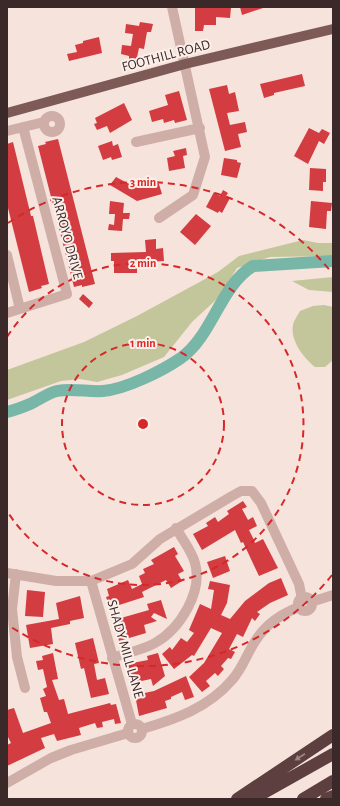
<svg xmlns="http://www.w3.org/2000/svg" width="340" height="806" font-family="'Alegreya Sans',sans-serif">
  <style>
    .green { fill: #c3c69a }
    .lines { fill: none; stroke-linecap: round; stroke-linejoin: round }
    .river { stroke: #78b6a8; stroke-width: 12 }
    .building { fill: #d33c40 }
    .minor { stroke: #cfaea7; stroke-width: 10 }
    .major { stroke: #7e5a57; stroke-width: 10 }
    .highway { stroke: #5c3f3e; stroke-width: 12 }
    .oneway { fill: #9c8583 }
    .ring { fill: none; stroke: #d62828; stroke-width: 2; stroke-dasharray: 7 5 }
    .labels { text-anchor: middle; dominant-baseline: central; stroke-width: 4; stroke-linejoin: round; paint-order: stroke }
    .street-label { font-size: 14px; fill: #3a2928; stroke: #fcefea }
    .centre { fill: #d62828; stroke: #fcefea; stroke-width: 2 }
    .ring-label { font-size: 12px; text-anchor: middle; font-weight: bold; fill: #d62828; stroke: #fcefea; stroke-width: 4; stroke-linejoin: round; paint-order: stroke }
  </style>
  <rect width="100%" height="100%" fill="#f5e3dc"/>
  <path class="green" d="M303,240L318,243H333V256L270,257L237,268L219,297L192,322L164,357L122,375L97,382L80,379L61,381L7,400V370L84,342L137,316L218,272L239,256Z
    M333,277V292L309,290L292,281Z
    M324,305L333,307V360L325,367H315C304,358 290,341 293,325C294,320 298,315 300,311L313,306Z"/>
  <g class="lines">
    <path class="river" d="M7,412C15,410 23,407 30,404C39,400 48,393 57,391C72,388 88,392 103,391C126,389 162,371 181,358C213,335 220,286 253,266L333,261"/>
  </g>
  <path class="building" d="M195,7L231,8L230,18L216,17V25H204L203,31H195Z
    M240,7H263V8L242,15Z
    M140,22L153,24L151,32H147L144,49L139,48L136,62L129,60V56L121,54L122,45L131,46L133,34L125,33L126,24L139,26Z
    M99,37L102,53L69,61L67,54L77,52L75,45L83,43V41Z
    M302,74L305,86L274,93V95L264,98L260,84Z
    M227,85L229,94L235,92L239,111L227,113L230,125L245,122L247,132L238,134L241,147L225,151L209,89Z
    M179,91L187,120L175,123L174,120L164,123L163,119L152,122L149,111L168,105L165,95Z
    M124,103L132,120L110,133L107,126L97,130L94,124L97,123L95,118Z
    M309,128L319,133L322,129L330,133L324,144L319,141L308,164L294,156Z
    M58,139L95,284L82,287V285L74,287L38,146L46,144L45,142Z
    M112,141L113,146L118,144L122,157L112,160L111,157L103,160L98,146Z
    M13,142L31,216H33L49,284L41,286L42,288L29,292L7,204V144Z
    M186,148L187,155L183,156L185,168L169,171L167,158L175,156L173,151Z
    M224,158L237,160V162L241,163L237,178L221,175Z
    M310,168L326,169V182H323V191L309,190Z
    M116,177L133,186L151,180V183L158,181L162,194L137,201L110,185Z
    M223,190L228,193L226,196L230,198L222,213L219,211L218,213L206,207L214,192L220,196Z
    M110,201L124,203L123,213H130L129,219H123L122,231L108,230L109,224L114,225L115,214H109Z
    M311,201L332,203L331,211H327L326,229L309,227Z
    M196,214L211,226L195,245L180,232Z
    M156,239V249L163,248L164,261L137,263V273H114V261H111V253L146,252L145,240Z
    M83,294L93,303L89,308L79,299Z
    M243,501L247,507L242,509L248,520L253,517L257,526L249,530L254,540L255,543L263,539L278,568L259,576L243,542L241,543L235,530L202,550L193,534L208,526L206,523L215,517L218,522L229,514L227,511Z
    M174,547L178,554L175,556L184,571L178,574L182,581L171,588L166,580L142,592L144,597L110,608L106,597L109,596L107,589L128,580L132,589L142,584L139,576L145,573L143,569L154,564L151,560Z
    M225,556L230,571L213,578L207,562Z
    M281,578L288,595L270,603L257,612L260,614L255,621L252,618L243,637L237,634L229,649L235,652L231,659L228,658L221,666L224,669L218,676L215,673L206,681L210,686L202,692L189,677L204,663L222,633L211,628L194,656L192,655L174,669L162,654L170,647L172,650L181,638L187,642L194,633L189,630L200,604L211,609L214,590L208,589L210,581L230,585L227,603L221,615L230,619L245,601L269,583Z
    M27,590L45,592L43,617L25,616Z
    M80,596L84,618L70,621V624L51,628L53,644L30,648L26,625L59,619L56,603Z
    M161,600L167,619L154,613L151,617L157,621L144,625L146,633L119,641L114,620L149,610L147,604Z
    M93,638L99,663L94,664L97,680L105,678L109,694L91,698L84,668L81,669L75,643Z
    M53,653L58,679L52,680L59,700L64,699L68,714L110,703L111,705L116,704L121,723L115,724L114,719L102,722L103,727L97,728L95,723L79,728L81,735L57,741L54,734L41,738L45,748L7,766V745L11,743L7,735V710L14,708L23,733L51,723L47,712H44L40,698L46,696L43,689L47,687L43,669L38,670L36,661L43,660L42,656Z
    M158,653L165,676L153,686L151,679L132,683L127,664L148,660L147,656Z
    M186,676L194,697L185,700L182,692L171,697V699L165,701L167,708L139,716L135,695L154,691Z"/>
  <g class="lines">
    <path class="minor" d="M44 124a8 8 0 1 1 16 0a8 8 0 1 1-16 0Z
      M7,131L44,122
      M136,142L200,128
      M159,218L193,195L205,157L172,7
      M7,255L20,309
      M7,313L67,294L23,127
      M7,573L56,581H91L132,564L160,539L232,496L241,491H252L261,503L299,584L302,599
      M16,574L12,609L17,657L25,688
      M91,581L132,724
      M298 604a7 7 0 1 1 14 0a7 7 0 1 1-14 0Z
      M311,602L333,595
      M112,658C126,653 143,650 155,643C180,629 203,592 195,563C192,551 182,539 176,528
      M128 731a7 7 0 1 1 14 0a7 7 0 1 1-14 0Z
      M142,729C176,719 208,708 232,680C243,668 247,653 256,640C266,624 281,614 299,607
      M7,783L51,758L71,750L128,733"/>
    <path class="major" d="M7,113L185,64L333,29"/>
    <path class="highway" d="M237,799L333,735
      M253,799L333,754
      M303,799L333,781
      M326,799L333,796"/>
  </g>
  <defs><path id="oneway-solid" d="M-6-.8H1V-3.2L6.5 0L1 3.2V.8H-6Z"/></defs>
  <use class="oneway" href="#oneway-solid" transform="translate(300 757) rotate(147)"/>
  <g class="ring">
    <circle cx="143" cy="424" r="81"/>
    <path d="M7 337A161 161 0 1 1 7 511"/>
    <path d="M332 575A242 242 0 0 1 8 625M8 223A242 242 0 0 1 332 273"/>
  </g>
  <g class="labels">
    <g class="street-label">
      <text transform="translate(166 56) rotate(-15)">FOOTHILL ROAD</text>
      <text transform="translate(67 238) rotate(75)">ARROYO DRIVE</text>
      <text transform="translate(125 649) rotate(74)">SHADY MILL LANE</text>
    </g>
  </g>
  <circle cx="143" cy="424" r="6" class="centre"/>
  <g class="ring-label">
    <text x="143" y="186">3 min</text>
    <text x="143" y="267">2 min</text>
    <text x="143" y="347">1 min</text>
  </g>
  <rect width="340" height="806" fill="none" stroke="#3a2928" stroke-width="16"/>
</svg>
